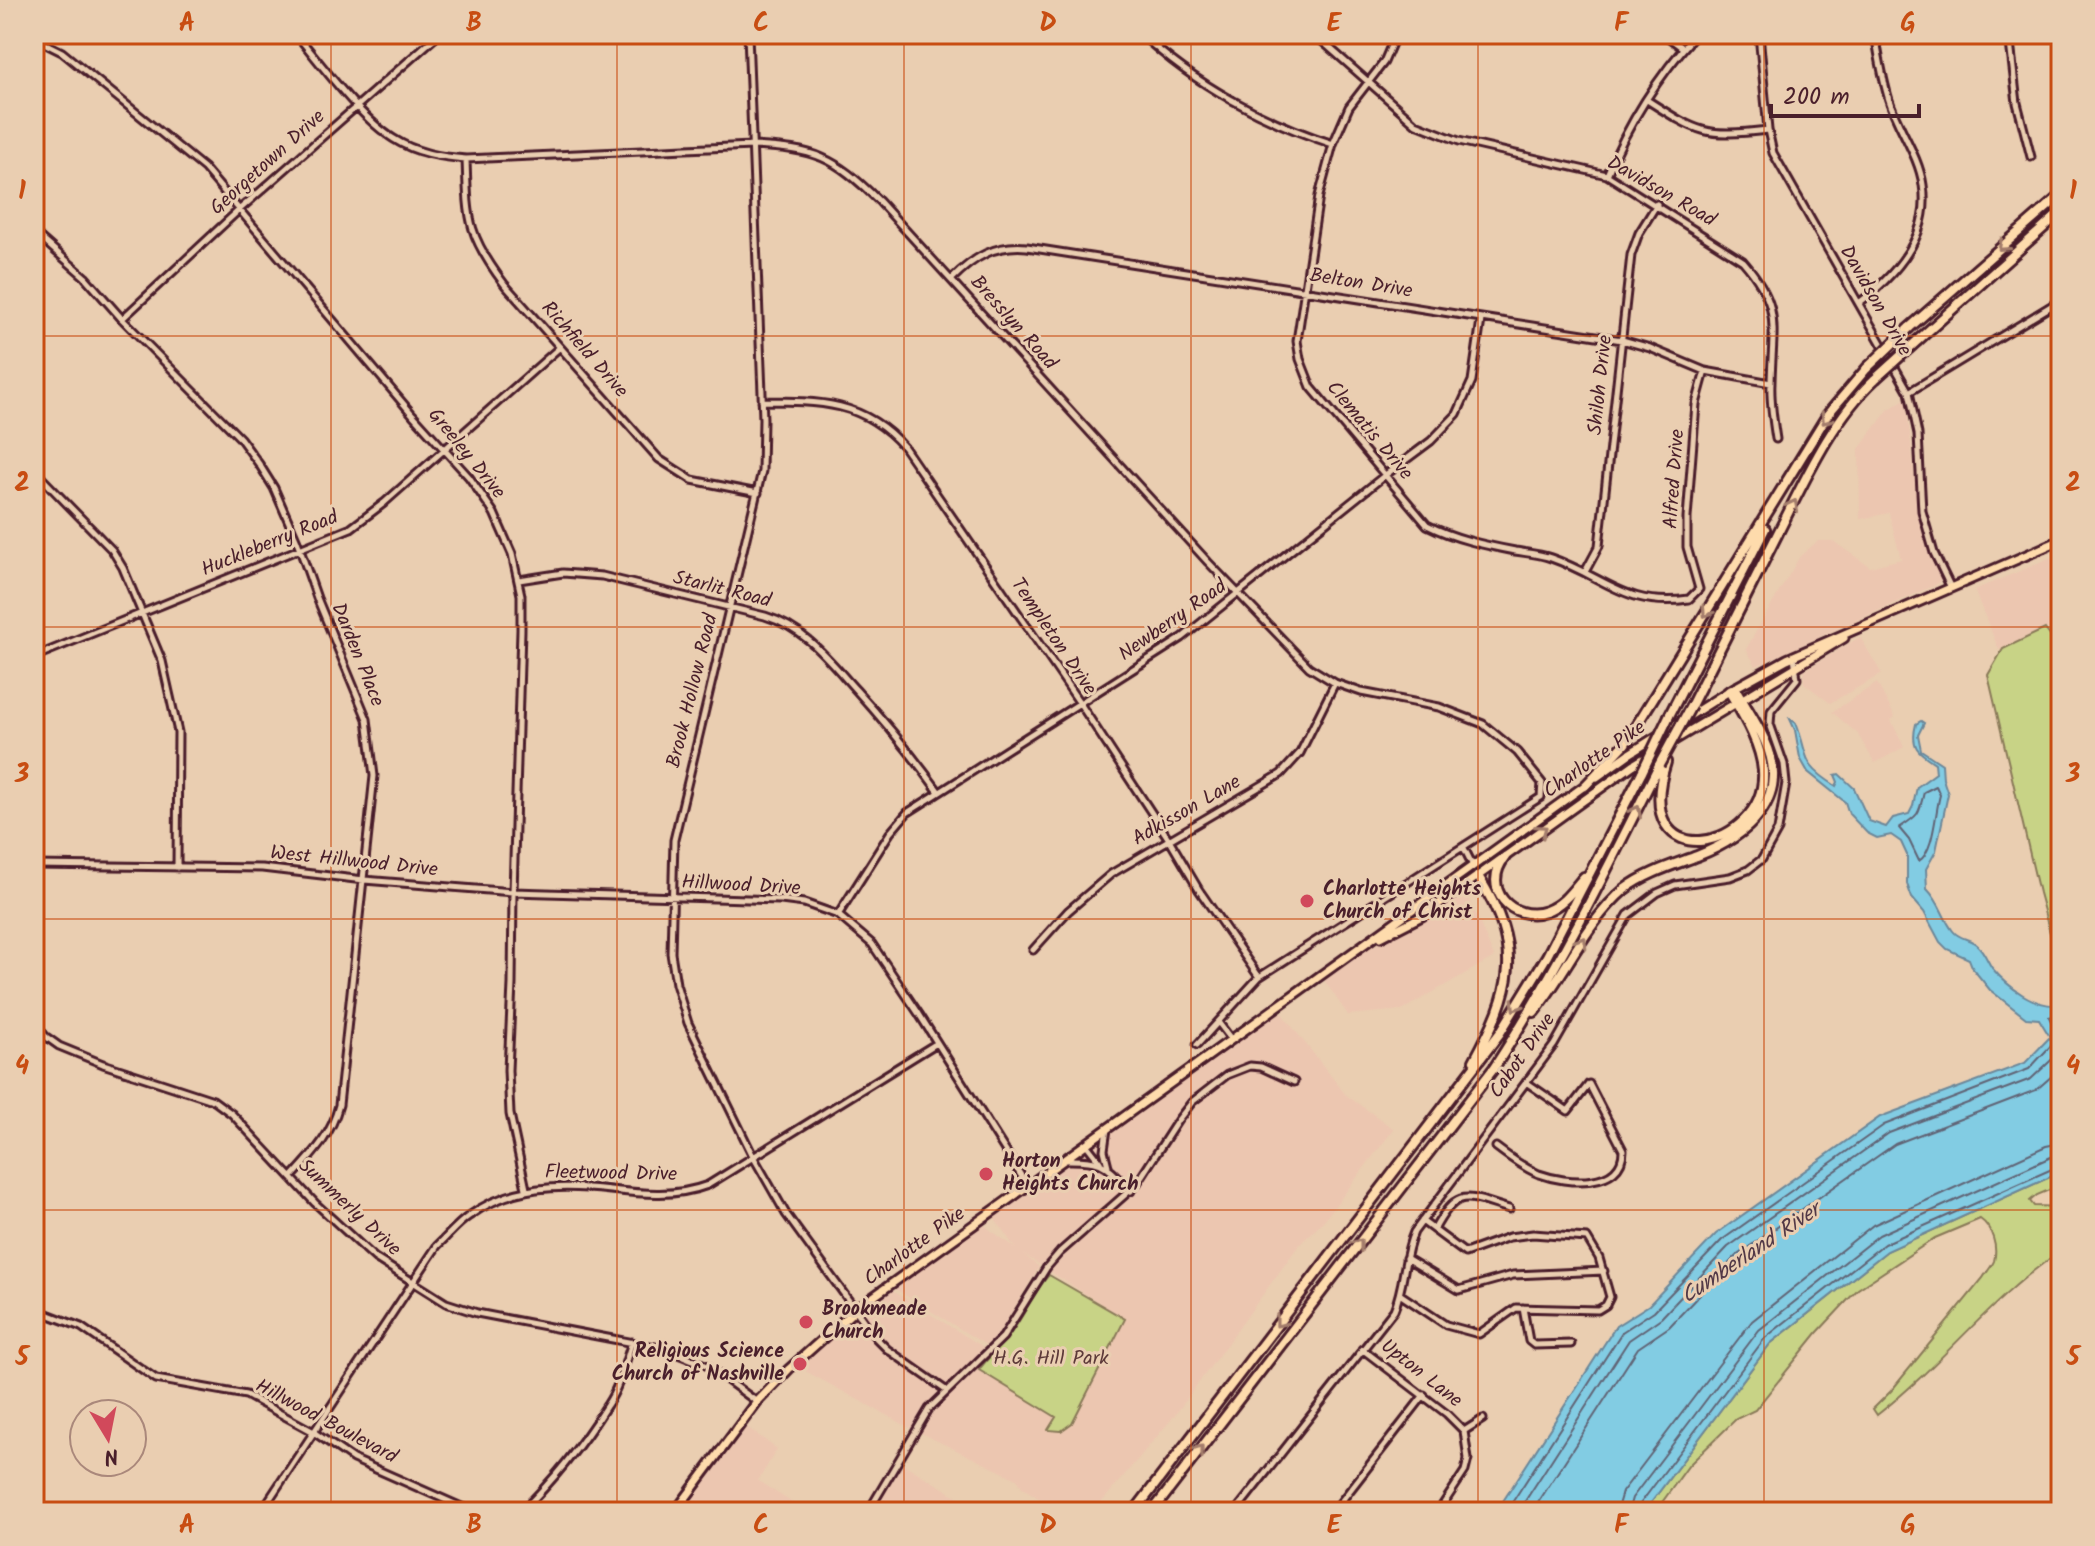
<svg xmlns="http://www.w3.org/2000/svg" width="2095" height="1546" font-family="Kalam,sans-serif">
  <style>
    .built { fill: #ecc6b0 }
    .green { fill: #c8d386; stroke: #897958; stroke-width: 2 }
    .water { fill: #82cce3; stroke: #6c8799; stroke-width: 2 }
    .lines { fill: none; stroke-linecap: round; stroke-linejoin: round }
    .shore { stroke: #606475; stroke-width: 2 }
    .minor-casing { stroke: #4a1f2b; stroke-width: 11 }
    .major-casing { stroke: #4a1f2b; stroke-width: 13 }
    .highway-casing { stroke: #4a1f2b; stroke-width: 14 }
    .minor { stroke: #eaceb1; stroke-width: 5 }
    .major { stroke: #fedbac; stroke-width: 7 }
    .highway { stroke: #fedbac; stroke-width: 8 }
    .highway-bridge-casing { stroke: #4a1f2b; stroke-width: 14; stroke-linecap: butt }
    .highway-bridge { stroke: #fedbac; stroke-width: 8 }
    .oneway { stroke: #a47d6c }
    .grid { fill: none; stroke: #c84d12; stroke-width: 2; stroke-opacity: 0.55 }
    .poi-dot { fill: #d1495b; stroke: #eaceb1; stroke-width: 3 }
    .labels { text-anchor: middle; dominant-baseline: central; stroke-width: 6; stroke-linejoin: round; paint-order: stroke }
    .street-label { font-size: 20px; fill: #4a1f2b; stroke: #eaceb1 }
    .poi-label { font-size: 20px; font-weight: bold; fill: #4a1f2b; stroke: #eaceb1; text-anchor: start }
    .park-label { font-size: 20px; fill: #5d3a39; stroke: #eaceb1 }
    .water-label { font-size: 22px; font-style: italic; fill: #523947; stroke: #eaceb1 }
    .neatline { fill: none; stroke: #c84d12; stroke-width: 3 }
    .grid-label { font-size: 26px; text-anchor: middle; font-weight: bold; fill: #c84d12 }
  </style>
  <rect width="100%" height="100%" fill="#eaceb1"/>
  <filter id="ink" filterUnits="userSpaceOnUse"><feTurbulence type="fractalNoise" baseFrequency=".0125" numOctaves="2"/><feDisplacementMap in="SourceGraphic" scale="16" xChannelSelector="R" yChannelSelector="G"/><feConvolveMatrix kernelMatrix="1 2 1 2 8 2 1 2 1" color-interpolation-filters="sRGB"/></filter>
  <g filter="url(#ink)">
    <path class="built" d="M1906,398L1918,506L1941,579L1939,583L1756,666L1746,649L1800,556L1818,541H1833L1870,567L1901,559L1889,513L1860,519L1859,449L1888,410Z
      M2061,554V626L2052,629L2050,627L1999,650L1974,590Z
      M1860,637L1882,674L1830,703L1804,683V671Z
      M1877,683L1895,717L1891,720L1904,747L1875,763L1857,733L1832,712Z
      M1467,893L1494,957L1402,1010L1348,1015L1324,980L1368,949Z
      M1279,1010L1346,1095L1394,1129L1321,1224L1299,1245L1175,1415L1095,1510L1059,1512L1022,1487L1017,1479L908,1427L798,1367L843,1326L890,1289L980,1345L1058,1415L1123,1318L1023,1254L1039,1267L996,1338L986,1345L892,1287L981,1223L1015,1248L992,1214Z
      M747,1427L777,1449L758,1481L807,1512H681L715,1463Z
      M900,1462L963,1500L964,1512H871Z"/>
    <path class="green" d="M2045,629L2051,637L2061,640V973L2039,893L1988,675L2003,649Z
      M2061,1172V1185L2037,1195L2030,1201L2034,1206L2061,1207V1251C1992,1296 1942,1365 1877,1415L1873,1409L1891,1391L1983,1278C1986,1273 1992,1266 1994,1261C1998,1247 1992,1227 1980,1219L1935,1238L1858,1289L1817,1333L1755,1410L1736,1419L1689,1465L1655,1512H1644L1770,1344L1887,1251Z
      M1049,1275L1125,1319L1072,1423L1061,1431L1048,1430L1056,1417L979,1370C988,1357 1001,1346 1011,1333C1025,1314 1034,1291 1049,1275Z"/>
    <path class="water" d="M1790,719L1796,723C1810,758 1799,763 1836,786L1838,782L1835,775L1839,774L1854,788L1869,821L1886,827L1893,818L1909,814L1913,806L1917,787L1936,773L1935,763C1918,752 1910,747 1916,724L1921,721L1924,723L1918,735L1921,750L1942,764L1943,779L1948,794L1936,851L1926,869L1927,889C1941,903 1942,917 1953,931C1960,940 1972,938 1979,947C1985,953 1987,961 1992,968C2008,987 2035,1008 2061,1005V1172L1887,1251L1770,1344L1644,1512H1496L1616,1326L1649,1305L1716,1234L1880,1117L2025,1063L2050,1037L2039,1019L2026,1018L1990,990L1973,969L1969,959L1947,949L1940,942L1924,912L1912,898L1907,884V855L1901,842L1891,835L1877,838L1867,833L1849,814L1845,802L1808,772L1800,758L1795,730Z"/>
    <g class="lines">
      <path class="shore" d="M1936,786L1940,795C1935,813 1934,852 1919,861L1909,840L1899,828C1919,815 1919,815 1924,792Z
        M1506,1512L1622,1332L1654,1311L1722,1240L1884,1125L2029,1069L2057,1039V1033L2049,1017L2061,1013
        M1518,1512L1629,1340L1661,1318L1728,1247L1889,1133L2031,1079L2061,1051
        M1532,1512L1638,1348L1669,1327L1736,1256L1895,1144L2036,1090L2061,1068
        M1616,1512L1622,1492L1752,1321L1873,1225L2046,1146L2061,1143
        M1628,1512L1632,1498L1759,1330L1879,1235L2051,1157L2061,1155
        M1638,1512L1640,1504L1765,1338L1884,1244L2061,1165"/>
      <g class="minor-casing">
        <path id="minor" d="M296,34C322,65 361,119 394,139C416,153 441,157 466,159L752,146C816,149 833,156 879,201L1208,562L1309,667L1335,683L1361,692L1439,707L1483,724L1517,752L1542,783L1541,797L1259,977L1197,1045
          M748,34L763,419L762,471L674,840L671,953L676,984L688,1023L754,1158L786,1214L876,1338L887,1349L947,1391
          M1141,34C1194,84 1264,122 1333,144
          M1314,34L1416,124L1459,141L1607,175L1743,261C1783,307 1772,327 1771,383C1770,401 1773,420 1776,439
          M1396,34L1384,62L1349,107L1333,144L1319,196L1297,341L1300,359L1311,387L1427,525C1455,539 1484,545 1515,551C1527,553 1540,554 1551,558C1606,577 1625,608 1689,599L1699,589L1687,547V518L1696,404L1705,371
          M1664,34L1683,48
          M1759,34L1768,130L1773,153L1909,392L1918,434L1922,511L1934,553L1951,588
          M2009,34L2017,103L2031,157
          M34,38L62,52L204,168L413,415L469,477L494,513L512,554L521,595V630L513,892L512,984L508,1070L510,1114L526,1189
          M1647,100C1700,134 1705,137 1768,130
          M466,159C468,220 467,235 505,285L659,459L692,480L758,493
          M1607,175C1628,124 1659,75 1696,34
          M34,232L85,277L122,319L240,438L259,464L274,488L297,541L317,598L367,719L374,776L339,1105C331,1136 313,1154 292,1177
          M952,279C974,257 995,244 1027,247L1622,340L1650,348L1705,371L1771,383
          M1859,303C1896,275 1931,236 1923,185C1919,156 1898,128 1889,100C1882,78 1879,56 1875,34
          M122,319L239,210L439,34
          M1909,392L2061,300
          M762,401C820,401 864,401 904,447L1079,702L1170,841L1199,890L1259,977
          M34,470L112,550L123,568L162,661L178,732L177,868
          M1585,572L1599,546L1631,255L1639,233L1657,204
          M519,580L563,573L602,576L765,616C805,628 829,660 856,690C886,723 913,756 939,792
          M34,657L351,528L384,503L560,347
          M1464,848L1473,866
          M34,865L262,868L364,880L513,892L781,900L804,903L838,915L872,944L919,1014L1027,1185
          M838,915L890,833L907,813L1182,638L1384,476L1431,441L1457,414L1472,381L1481,320
          M1033,950L1068,911L1111,874L1281,774L1300,753L1335,683
          M34,1022L45,1036L59,1046L103,1064L213,1100L232,1114L315,1203L375,1258L446,1303L477,1313L665,1349L708,1366L757,1402
          M1218,1022L1231,1039
          M1107,1129L1104,1150L1108,1166
          M1086,1144L1100,1162
          M1496,1147C1509,1157 1524,1168 1539,1174C1566,1184 1623,1189 1623,1150L1589,1084L1568,1111L1526,1082
          M1064,1160C1103,1159 1104,1163 1131,1191
          M1434,1230C1458,1185 1468,1197 1509,1209
          M1406,1258L1459,1290L1513,1275L1604,1271
          M1401,1295L1446,1325L1479,1334L1516,1308L1598,1310L1606,1305L1610,1297L1599,1258L1587,1238L1533,1234L1509,1237L1465,1253L1422,1221
          M1523,1308L1529,1341L1534,1345L1571,1344
          M34,1309L81,1327L156,1379L246,1395L312,1431L353,1459L473,1512
          M1362,1349L1447,1414L1464,1431L1468,1459L1465,1471L1438,1512
          M1464,1431L1483,1419
          M261,1512L437,1246C448,1236 457,1224 469,1216C511,1185 560,1184 610,1190C644,1194 676,1197 708,1185L937,1043
          M521,1512C553,1481 583,1443 607,1405C620,1386 625,1363 632,1342
          M868,1512L929,1409L1003,1337L1047,1267L1060,1252L1136,1185L1178,1120L1192,1102L1227,1075L1250,1066L1261,1067L1294,1082
          M1235,1512L1394,1310C1405,1285 1403,1257 1414,1232L1554,1045L1628,915L1657,893L1675,885L1730,877L1748,870L1762,859L1778,830L1786,783L1784,764L1770,724L1771,711L1797,679L1794,656
          M1333,1512L1424,1395"/>
      </g>
      <g class="major-casing">
        <path id="major" d="M1597,777L1629,754L1729,691L1787,659L2061,540
          M1381,937L1422,916L1633,765L1844,638
          M675,1512L757,1402L789,1369L855,1310L1587,784"/>
      </g>
      <g class="highway-casing">
        <path id="highway" d="M1909,328L2061,195
          M1917,341L2061,212
          M1691,706C1720,649 1748,592 1777,535C1804,482 1831,420 1875,379
          M1669,716L1765,529
          M1666,762C1628,881 1768,850 1763,771C1761,743 1743,715 1729,691
          M1585,786L1625,744L1828,414L1867,368
          M1505,857C1480,888 1512,923 1546,911C1563,905 1573,890 1584,877
          M1534,1012C1566,973 1586,922 1625,889C1646,873 1673,865 1697,856C1746,837 1792,800 1765,741C1757,723 1745,706 1735,688
          M1474,1061C1513,989 1524,949 1478,876
          M1134,1512L1500,1033L1547,956L1642,772
          M1152,1512L1494,1068C1557,971 1608,868 1659,765"/>
      </g>
      <use href="#minor" class="minor"/>
      <use href="#major" class="major"/>
      <use href="#highway" class="highway"/>
      <g class="highway-bridge-casing">
        <path id="highway-bridge" d="M1867,368L1909,328
          M1875,379L1917,341
          M1659,765L1691,706
          M1642,772L1669,716"/>
      </g>
      <use href="#highway-bridge" class="highway-bridge"/>
    </g>
    <defs><path id="oneway-chevron" d="M-2-3.5L2.5 0L-2 3.5" fill="none" stroke-width="1.6" stroke-linecap="round" stroke-linejoin="round" transform="scale(2)"/></defs>
    <g class="oneway">
      <use href="#oneway-chevron" transform="translate(2003 246) rotate(139)"/>
      <use href="#oneway-chevron" transform="translate(1826 419) rotate(123)"/>
      <use href="#oneway-chevron" transform="translate(1793 505) rotate(-63)"/>
      <use href="#oneway-chevron" transform="translate(1707 612) rotate(122)"/>
      <use href="#oneway-chevron" transform="translate(1636 811) rotate(-63)"/>
      <use href="#oneway-chevron" transform="translate(1542 830) rotate(-36)"/>
      <use href="#oneway-chevron" transform="translate(1582 942) rotate(-57)"/>
      <use href="#oneway-chevron" transform="translate(1516 1006) rotate(122)"/>
      <use href="#oneway-chevron" transform="translate(1358 1244) rotate(-52)"/>
      <use href="#oneway-chevron" transform="translate(1280 1322) rotate(128)"/>
      <use href="#oneway-chevron" transform="translate(1199 1450) rotate(-52)"/>
    </g>
  </g>
  <path class="grid" d="M331,34V1512M617,34V1512M904,34V1512M1191,34V1512M1478,34V1512M1764,34V1512M34,336H2061M34,627H2061M34,919H2061M34,1210H2061"/>
  <g class="poi-dot">
    <circle cx="1307" cy="901" r="8"/>
    <circle cx="986" cy="1174" r="8"/>
    <circle cx="806" cy="1322" r="8"/>
    <circle cx="800" cy="1364" r="8"/>
  </g>
  <g class="labels">
    <g class="street-label">
      <text transform="translate(268 163) rotate(-42)">Georgetown Drive</text>
      <text transform="translate(1661 192) rotate(30)">Davidson Road</text>
      <text transform="translate(1361 284) rotate(9)">Belton Drive</text>
      <text transform="translate(1875 301) rotate(60)">Davidson Drive</text>
      <text transform="translate(1013 323) rotate(48)">Bresslyn Road</text>
      <text transform="translate(584 350) rotate(49)">Richfield Drive</text>
      <text transform="translate(1601 385) rotate(-84)">Shiloh Drive</text>
      <text transform="translate(1369 431) rotate(50)">Clematis Drive</text>
      <text transform="translate(466 454) rotate(51)">Greeley Drive</text>
      <text transform="translate(1675 479) rotate(-86)">Alfred Drive</text>
      <text transform="translate(270 544) rotate(-22)">Huckleberry Road</text>
      <text transform="translate(722 590) rotate(14)">Starlit Road</text>
      <text transform="translate(1173 621) rotate(-35)">Newberry Road</text>
      <text transform="translate(1053 637) rotate(56)">Templeton Drive</text>
      <text transform="translate(357 655) rotate(68)">Darden Place</text>
      <text transform="translate(693 691) rotate(-76)">Brook Hollow Road</text>
      <text transform="translate(1595 760) rotate(-35)">Charlotte Pike</text>
      <text transform="translate(1187 811) rotate(-30)">Adkisson Lane</text>
      <text transform="translate(354 862) rotate(6)">West Hillwood Drive</text>
      <text transform="translate(741 886) rotate(3)">Hillwood Drive</text>
      <text transform="translate(1523 1056) rotate(-55)">Cabot Drive</text>
      <text transform="translate(611 1174) rotate(1)">Fleetwood Drive</text>
      <text transform="translate(349 1208) rotate(43)">Summerly Drive</text>
      <text transform="translate(915 1247) rotate(-36)">Charlotte Pike</text>
      <text transform="translate(1421 1374) rotate(38)">Upton Lane</text>
      <text transform="translate(326 1422) rotate(28)">Hillwood Boulevard</text>
    </g>
    <g class="poi-label">
      <text x="1323" y="890">Charlotte Heights<tspan x="1323" dy="23">Church of Christ</tspan></text>
      <text x="1002" y="1162">Horton<tspan x="1002" dy="23">Heights Church</tspan></text>
      <text x="822" y="1310">Brookmeade<tspan x="822" dy="23">Church</tspan></text>
      <text x="784" y="1352" text-anchor="end">Religious Science<tspan x="784" dy="23">Church of Nashville</tspan></text>
    </g>
    <g class="park-label">
      <text x="1051" y="1359">H.G. Hill Park</text>
    </g>
    <g class="water-label">
      <text transform="translate(1751 1254) rotate(-34)">Cumberland River</text>
    </g>
  </g>
  <rect width="2095" height="1546" fill="none" stroke="#eaceb1" stroke-width="88"/>
  <g transform="translate(108 1438) rotate(170)"><circle r="38" fill="#eaceb1" stroke="#aa887b" stroke-width="2"/>
  <path d="M0-6L14 30L0 20L-14 30Z" fill="#d1495b"/>
  <text y="-12" font-size="22" font-weight="bold" text-anchor="middle" fill="#4a1f2b">N</text>
  </g>
  <path d="M1771 104v12h148v-12" fill="none" stroke="#4a1f2b" stroke-width="4"/>
  <text x="1783" y="104" font-size="24" fill="#4a1f2b" stroke="#eaceb1" stroke-width="6" paint-order="stroke">200 m</text>
  <rect x="44" y="44" width="2007" height="1458" class="neatline"/>
  <g class="grid-label">
    <text x="187" y="31">A</text>
    <text x="474" y="31">B</text>
    <text x="761" y="31">C</text>
    <text x="1048" y="31">D</text>
    <text x="1334" y="31">E</text>
    <text x="1621" y="31">F</text>
    <text x="1908" y="31">G</text>
    <text x="22" y="199">1</text>
    <text x="2073" y="199">1</text>
    <text x="22" y="491">2</text>
    <text x="2073" y="491">2</text>
    <text x="22" y="782">3</text>
    <text x="2073" y="782">3</text>
    <text x="22" y="1074">4</text>
    <text x="2073" y="1074">4</text>
    <text x="22" y="1365">5</text>
    <text x="2073" y="1365">5</text>
    <text x="187" y="1533">A</text>
    <text x="474" y="1533">B</text>
    <text x="761" y="1533">C</text>
    <text x="1048" y="1533">D</text>
    <text x="1334" y="1533">E</text>
    <text x="1621" y="1533">F</text>
    <text x="1908" y="1533">G</text>
  </g>
</svg>
